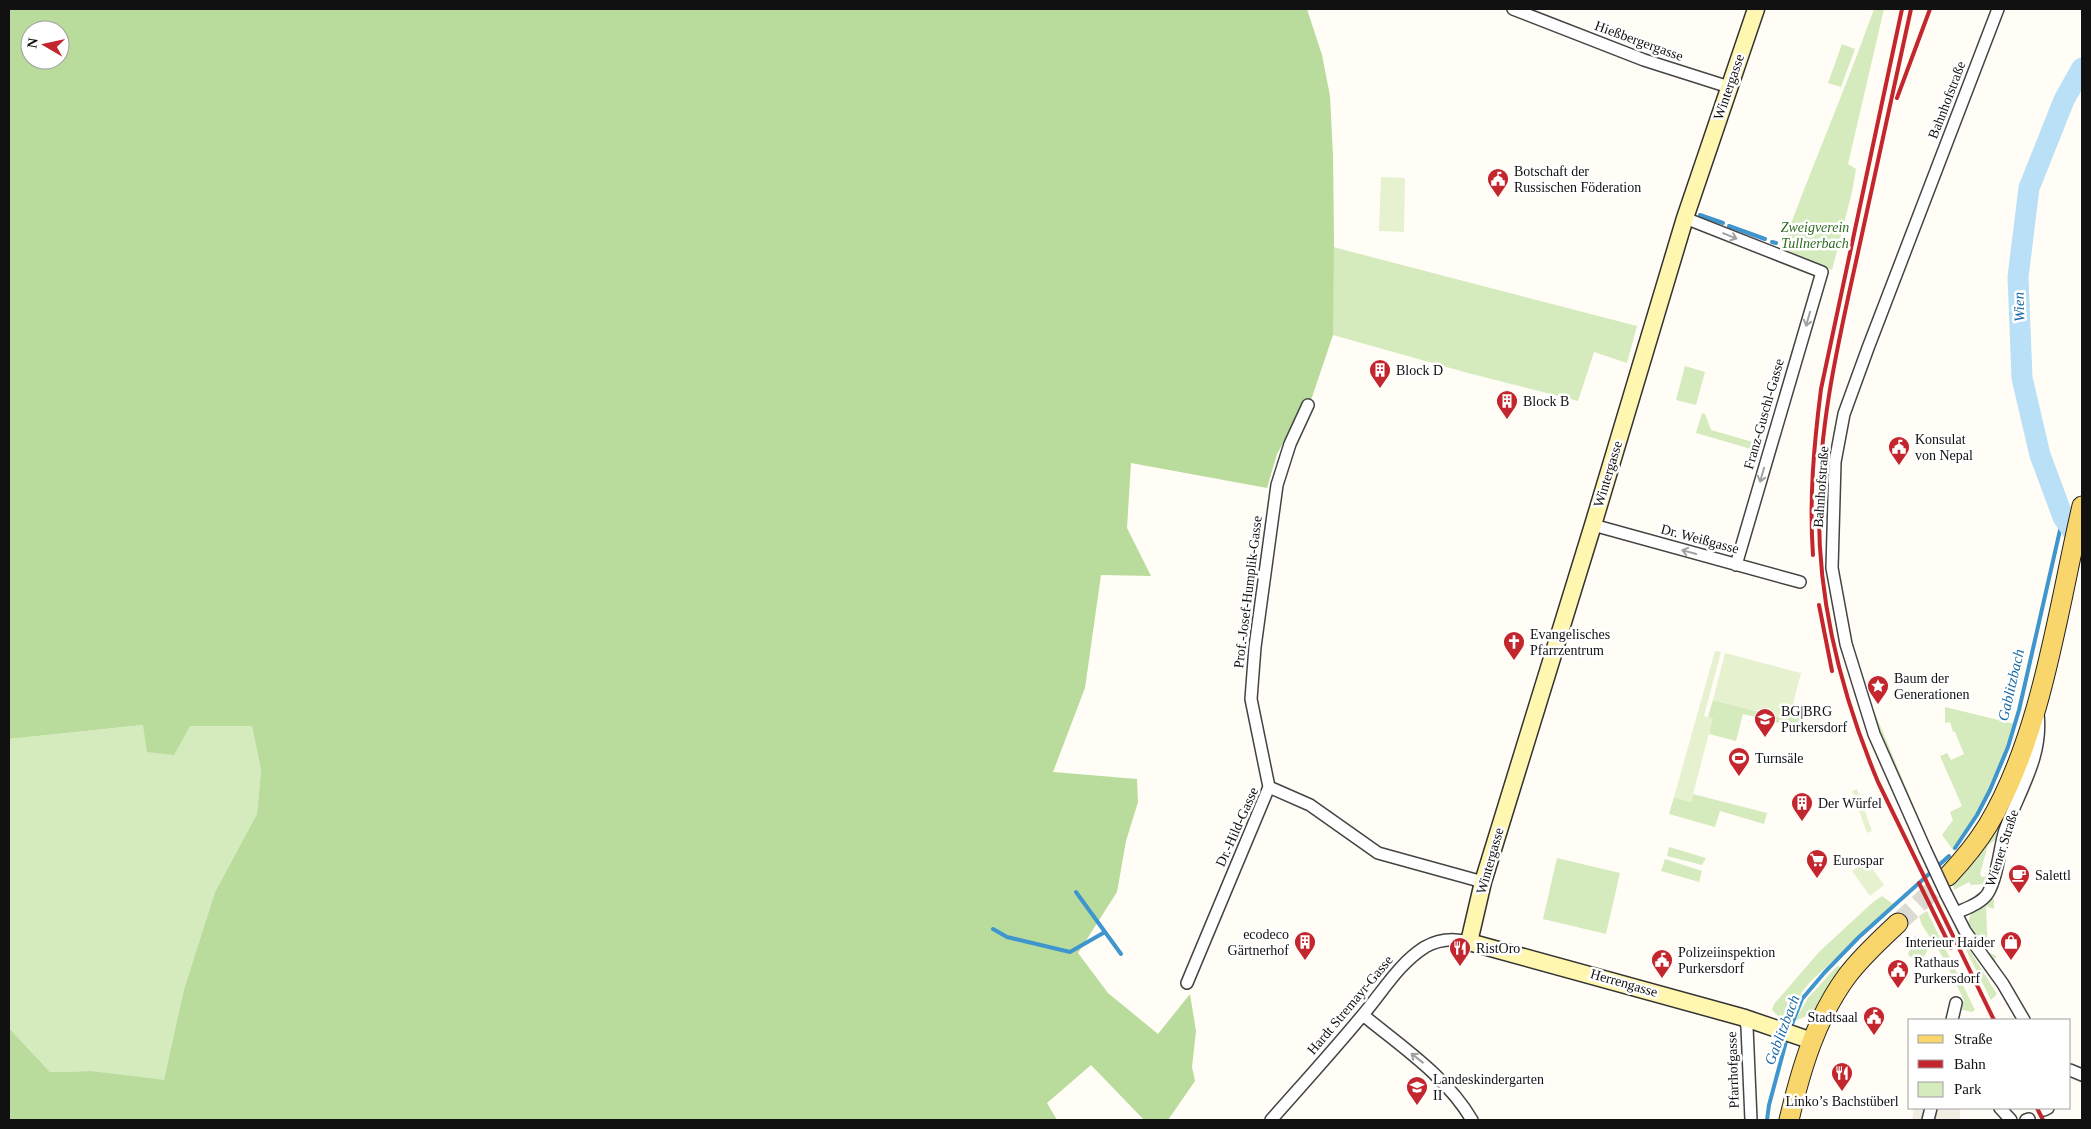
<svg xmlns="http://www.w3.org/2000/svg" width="2091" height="1129" font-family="Georgia,serif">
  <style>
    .green { fill: #d5ebbd }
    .forest { fill: #b9dc9c; fill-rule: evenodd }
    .pitch { fill: #e6f2cf }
    .plaza { fill: #f1ede2 }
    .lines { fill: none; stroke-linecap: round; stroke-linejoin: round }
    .stream { stroke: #3f96cf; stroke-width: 4 }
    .river { stroke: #b9e0f7; stroke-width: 21 }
    .primary-tunnel { stroke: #dbdad3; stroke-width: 19; stroke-dasharray: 19 9; stroke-linecap: butt }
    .street-casing { stroke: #444; stroke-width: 14 }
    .secondary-casing { stroke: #333; stroke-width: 19 }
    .primary-casing { stroke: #222; stroke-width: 21 }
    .street { stroke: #fff; stroke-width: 11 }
    .secondary { stroke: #fff6b0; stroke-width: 16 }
    .primary { stroke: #f9d66b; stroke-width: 19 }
    .rail { stroke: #c4262e; stroke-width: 4 }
    .street-bridge-casing { stroke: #444; stroke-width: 14; stroke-linecap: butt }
    .street-bridge { stroke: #fff; stroke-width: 11 }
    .oneway { stroke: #a0a0a0 }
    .labels { text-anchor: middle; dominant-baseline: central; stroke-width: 5; stroke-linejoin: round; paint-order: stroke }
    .street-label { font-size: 14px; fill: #111; stroke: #fff }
    .poi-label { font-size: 14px; fill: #111; stroke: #fff; text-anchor: start }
    .park-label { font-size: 14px; font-style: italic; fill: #2f6b1f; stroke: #fff }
    .water-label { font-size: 15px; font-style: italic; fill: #1768a6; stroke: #fff }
  </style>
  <rect width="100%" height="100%" fill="#fffdf5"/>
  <path class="green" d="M1874,9H1884L1848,164L1856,169L1852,192L1832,270L1781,250C1811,169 1845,90 1874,9Z
    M1842,44L1855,49L1841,87L1828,83Z
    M1333,247L1637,326L1627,363L1594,352L1578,401L1468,373L1333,335Z
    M1685,366L1705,372L1696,405L1676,400Z
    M1702,413L1705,414L1711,430L1760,444L1758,451L1696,433Z
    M1713,700L1788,719L1793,702L1803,729L1743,714L1736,741L1709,734L1712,719L1708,717Z
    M1868,704L1872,706L1925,833L1923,834L1890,762Z
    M1945,707L2015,724C2002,774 1985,809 1954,851L1942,835L1953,820L1950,812L1962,806L1940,756L1947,753L1951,760L1964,754L1955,732H1953L1950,722L1945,723Z
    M144,725L252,726L261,770L257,814L215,892L184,989L164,1081L92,1071L50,1072L9,1028V739Z
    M1693,794L1767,813L1764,824L1720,811L1715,827L1669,814L1674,797L1691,802Z
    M2009,806L1997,839L1988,845L1980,874L1982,877L1987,876L1986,884L1971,885L1969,882L1954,890L1953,885L1991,837Z
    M1669,847L1706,858L1702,865L1667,856Z
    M1557,858L1620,873L1606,934L1543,919Z
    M1665,859L1702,871L1699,882L1661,871Z
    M1882,896L1893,904L1810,982L1802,992L1789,1020L1778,1016L1772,1010L1774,1004L1819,952L1872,903Z
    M1990,897L1994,899V909L1986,906L1988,952L1996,956L1995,962L1989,960L1969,925C1967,911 1980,905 1990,897Z
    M1927,911L1975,1010L1972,1012L1959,1009L1964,1000L1941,954L1922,925L1919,916Z
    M1953,924L1997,994L1991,1000Z
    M1915,936L1922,939L1928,949L1924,957L1917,960L1909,956L1908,954Z
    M1838,965L1841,969L1814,1015L1811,1014L1795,1021L1808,998Z"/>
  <path class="forest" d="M9,9H1307L1322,55L1330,96L1333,156L1334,239L1333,335L1308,409L1307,400L1277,454L1267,488L1131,463L1127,528L1151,576L1101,575L1085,688L1053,772L1137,779L1138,802L1126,841L1117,892L1078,953L1108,993L1158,1034L1190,994L1196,1031L1192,1067L1195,1081L1168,1120H1144L1091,1065L1047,1103L1057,1120H9V1028L50,1072L92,1071L164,1080L184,989L215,892L257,814L261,770L252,726H190L174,755L147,752L143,725L9,739ZM30,30H60V60H30Z"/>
  <path class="pitch" d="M1381,177L1405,178L1404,232L1379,231Z
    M1715,651L1721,652L1704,716L1713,718L1691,802L1674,797Z
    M1725,653L1801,673L1789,719L1713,700Z
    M1857,789L1872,831L1867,833L1852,791Z
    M1866,860L1884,885L1870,896L1852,871Z"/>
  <path class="plaza" d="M1914,1108H1960V1120H1912Z"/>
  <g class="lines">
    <path class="stream" d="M1700,215L1723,223
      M1729,226L1765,239
      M1772,242L1776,243
      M1955,848L1977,815L1990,790L2008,747L2019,710L2063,517
      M1076,892L1105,932
      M993,929L1007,937L1070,952L1105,932L1121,954
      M1790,1029L1802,999L1825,972L1859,937L1949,856
      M1767,1120L1769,1105L1787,1038"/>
    <path class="river" d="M2082,68L2064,100L2029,188L2018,277L2022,378L2040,455L2063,517L2082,545"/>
    <path class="primary-tunnel" d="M1898,923L1948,876"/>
    <g class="street-casing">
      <path id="street" d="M1513,9L1644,60L1729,87
        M1685,218L1822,272L1736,565
        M1593,525L1800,582
        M1269,787L1251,699L1255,647L1277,485L1290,444L1308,405
        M1269,787L1310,805L1378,853L1483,882
        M1925,849L1874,734L1846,644L1832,568L1835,462L1844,414L1868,348L1998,9
        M1946,894L1965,931L2003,984L2024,1020
        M1956,913C1967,908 1982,903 1988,893C1998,876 1999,849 2005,830C2019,791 2043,757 2038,714
        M1187,983L1269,787
        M1363,1015C1402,1047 1446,1076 1472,1120
        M1745,1018L1747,1027L1751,1120
        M1952,1020L1956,1003
        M2070,1070L2082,1075
        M2000,1108L2011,1120
        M2044,1110L2048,1108
        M1271,1120C1301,1086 1332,1052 1361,1017C1382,993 1398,964 1425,947C1439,939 1454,938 1469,942
        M1928,1120L1931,1108
        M2026,1120L2029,1119"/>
    </g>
    <g class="secondary-casing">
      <path id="secondary" d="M1756,9L1685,218L1593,525L1483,882L1469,942L1745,1018L1812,1041"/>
    </g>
    <g class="primary-casing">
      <path id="primary" d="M1948,876C1963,860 1977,843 1988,825C2042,735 2058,608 2082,506
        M1789,1120C1801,1069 1816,1018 1847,976C1862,956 1880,940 1898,923"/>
    </g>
    <use href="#street" class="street"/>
    <use href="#secondary" class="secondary"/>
    <use href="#primary" class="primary"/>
    <path class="rail" d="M1911,9C1893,92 1875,175 1857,257C1838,343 1818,429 1819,516C1819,608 1843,698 1878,782L1994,1020
      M1897,98L1930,9
      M1813,555C1809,499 1814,444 1821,389L1902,9
      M1819,605L1832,671
      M1919,883L1951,948
      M2037,1108L2043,1120"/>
    <g class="street-bridge-casing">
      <path id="street-bridge" d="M1925,849L1946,894"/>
    </g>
    <use href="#street-bridge" class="street-bridge"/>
  </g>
  <defs><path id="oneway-shaft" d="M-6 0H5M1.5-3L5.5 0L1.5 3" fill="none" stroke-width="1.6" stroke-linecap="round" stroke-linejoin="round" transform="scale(1.25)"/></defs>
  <g class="oneway">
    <use href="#oneway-shaft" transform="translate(1730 236) rotate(22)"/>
    <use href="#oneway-shaft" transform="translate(1808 319) rotate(106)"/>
    <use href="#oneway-shaft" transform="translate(1762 475) rotate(106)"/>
    <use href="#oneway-shaft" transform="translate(1689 552) rotate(-165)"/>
    <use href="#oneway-shaft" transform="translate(1417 1058) rotate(-142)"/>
  </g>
  <defs>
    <g id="civic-pin" transform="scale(1.125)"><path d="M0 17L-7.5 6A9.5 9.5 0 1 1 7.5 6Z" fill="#c4262e" stroke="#fff"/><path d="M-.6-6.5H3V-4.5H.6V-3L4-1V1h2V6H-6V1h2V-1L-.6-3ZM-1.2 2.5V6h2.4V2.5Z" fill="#fff"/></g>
    <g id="building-pin" transform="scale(1.125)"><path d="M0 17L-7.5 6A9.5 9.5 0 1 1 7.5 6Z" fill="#c4262e" stroke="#fff"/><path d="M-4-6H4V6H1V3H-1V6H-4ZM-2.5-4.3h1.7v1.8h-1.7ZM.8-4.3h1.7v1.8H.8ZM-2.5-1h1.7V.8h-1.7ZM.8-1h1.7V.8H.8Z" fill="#fff"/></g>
    <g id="church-pin" transform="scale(1.125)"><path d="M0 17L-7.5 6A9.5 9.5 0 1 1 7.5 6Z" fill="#c4262e" stroke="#fff"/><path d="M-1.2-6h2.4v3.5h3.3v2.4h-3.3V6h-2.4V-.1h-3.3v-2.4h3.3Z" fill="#fff"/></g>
    <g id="sight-pin" transform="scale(1.125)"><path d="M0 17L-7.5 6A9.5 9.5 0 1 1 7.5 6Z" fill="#c4262e" stroke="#fff"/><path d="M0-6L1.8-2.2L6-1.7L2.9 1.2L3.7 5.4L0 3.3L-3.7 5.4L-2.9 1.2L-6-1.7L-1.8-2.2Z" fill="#fff"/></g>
    <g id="school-pin" transform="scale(1.125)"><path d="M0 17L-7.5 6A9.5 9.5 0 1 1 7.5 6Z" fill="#c4262e" stroke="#fff"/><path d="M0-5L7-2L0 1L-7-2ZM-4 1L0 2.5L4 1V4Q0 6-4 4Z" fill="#fff"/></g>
    <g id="stadium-pin" transform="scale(1.125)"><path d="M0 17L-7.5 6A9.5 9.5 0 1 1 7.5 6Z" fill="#c4262e" stroke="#fff"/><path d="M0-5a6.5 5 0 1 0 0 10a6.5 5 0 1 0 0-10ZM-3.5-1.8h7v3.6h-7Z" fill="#fff"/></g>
    <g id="supermarket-pin" transform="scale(1.125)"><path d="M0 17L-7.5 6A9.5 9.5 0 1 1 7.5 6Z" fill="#c4262e" stroke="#fff"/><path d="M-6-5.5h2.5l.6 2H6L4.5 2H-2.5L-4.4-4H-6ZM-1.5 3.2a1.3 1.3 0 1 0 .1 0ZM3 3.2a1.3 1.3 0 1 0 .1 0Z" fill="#fff"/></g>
    <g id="cafe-pin" transform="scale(1.125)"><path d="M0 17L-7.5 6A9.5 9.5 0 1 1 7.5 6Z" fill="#c4262e" stroke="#fff"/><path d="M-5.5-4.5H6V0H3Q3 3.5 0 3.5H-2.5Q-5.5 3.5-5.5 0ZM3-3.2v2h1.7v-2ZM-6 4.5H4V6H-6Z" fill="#fff"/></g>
    <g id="shop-pin" transform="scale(1.125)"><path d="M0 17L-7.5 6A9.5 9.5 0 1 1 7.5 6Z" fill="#c4262e" stroke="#fff"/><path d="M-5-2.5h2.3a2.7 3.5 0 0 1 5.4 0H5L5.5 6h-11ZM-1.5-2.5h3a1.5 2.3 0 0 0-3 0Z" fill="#fff"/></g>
    <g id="restaurant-pin" transform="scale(1.125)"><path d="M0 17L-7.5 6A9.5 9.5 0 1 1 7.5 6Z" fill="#c4262e" stroke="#fff"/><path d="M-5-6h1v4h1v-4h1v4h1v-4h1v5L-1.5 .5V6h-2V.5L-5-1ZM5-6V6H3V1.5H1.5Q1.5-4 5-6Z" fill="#fff"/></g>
  </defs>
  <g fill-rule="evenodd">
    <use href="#civic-pin" x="1498" y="179"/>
    <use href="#building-pin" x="1380" y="370"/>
    <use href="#building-pin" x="1507" y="401"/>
    <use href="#civic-pin" x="1899" y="447"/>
    <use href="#church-pin" x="1514" y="642"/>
    <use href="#sight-pin" x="1878" y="686"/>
    <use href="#school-pin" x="1765" y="719"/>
    <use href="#stadium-pin" x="1739" y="758"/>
    <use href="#building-pin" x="1802" y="803"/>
    <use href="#supermarket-pin" x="1817" y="860"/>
    <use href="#cafe-pin" x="2019" y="875"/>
    <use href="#building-pin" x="1305" y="942"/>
    <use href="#shop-pin" x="2011" y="942"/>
    <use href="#restaurant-pin" x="1460" y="948"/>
    <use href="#civic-pin" x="1662" y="960"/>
    <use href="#civic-pin" x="1898" y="970"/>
    <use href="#civic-pin" x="1874" y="1017"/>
    <use href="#restaurant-pin" x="1842" y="1073"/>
    <use href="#school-pin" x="1417" y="1087"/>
  </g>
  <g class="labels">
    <g class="street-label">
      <text transform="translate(1639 41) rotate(20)">Hießbergergasse</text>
      <text transform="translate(1729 87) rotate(-71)">Wintergasse</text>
      <text transform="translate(1947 100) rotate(-69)">Bahnhofstraße</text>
      <text transform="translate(1764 414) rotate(-74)">Franz-Guschl-Gasse</text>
      <text transform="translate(1608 474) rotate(-73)">Wintergasse</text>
      <text transform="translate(1821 487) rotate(-86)">Bahnhofstraße</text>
      <text transform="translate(1700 539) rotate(15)">Dr. Weißgasse</text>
      <text transform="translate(1248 592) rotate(-83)">Prof.-Josef-Humplik-Gasse</text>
      <text transform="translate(1237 827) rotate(-66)">Dr.-Hild-Gasse</text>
      <text transform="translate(2002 848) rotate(-72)">Wiener Straße</text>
      <text transform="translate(1490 861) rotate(-74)">Wintergasse</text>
      <text transform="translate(1624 983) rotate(16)">Herrengasse</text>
      <text transform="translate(1350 1005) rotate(-50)">Hardt Stremayr-Gasse</text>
      <text transform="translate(1733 1070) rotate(-92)">Pfarrhofgasse</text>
    </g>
    <g class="poi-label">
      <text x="1514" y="171">Botschaft der<tspan x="1514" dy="16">Russischen Föderation</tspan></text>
      <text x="1396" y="370">Block D</text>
      <text x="1523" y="401">Block B</text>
      <text x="1915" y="439">Konsulat<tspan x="1915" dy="16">von Nepal</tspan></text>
      <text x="1530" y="634">Evangelisches<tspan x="1530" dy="16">Pfarrzentrum</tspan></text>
      <text x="1894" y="678">Baum der<tspan x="1894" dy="16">Generationen</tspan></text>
      <text x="1781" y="711">BG|BRG<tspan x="1781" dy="16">Purkersdorf</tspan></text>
      <text x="1755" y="758">Turnsäle</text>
      <text x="1818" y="803">Der Würfel</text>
      <text x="1833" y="860">Eurospar</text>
      <text x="2035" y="875">Salettl</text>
      <text x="1289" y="934" text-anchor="end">ecodeco<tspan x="1289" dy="16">Gärtnerhof</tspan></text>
      <text x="1995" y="942" text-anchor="end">Interieur Haider</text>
      <text x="1476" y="948">RistOro</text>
      <text x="1678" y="952">Polizeiinspektion<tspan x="1678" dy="16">Purkersdorf</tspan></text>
      <text x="1914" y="962">Rathaus<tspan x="1914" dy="16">Purkersdorf</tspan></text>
      <text x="1858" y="1017" text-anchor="end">Stadtsaal</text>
      <text x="1433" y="1079">Landeskindergarten<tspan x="1433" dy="16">II</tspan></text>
      <text x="1842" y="1101" text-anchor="middle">Linko’s Bachstüberl</text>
    </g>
    <g class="park-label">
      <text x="1815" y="227">Zweigverein<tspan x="1815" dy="16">Tullnerbach</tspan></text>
    </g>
    <g class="water-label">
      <text transform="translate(2019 307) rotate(-92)">Wien</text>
      <text transform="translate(2011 685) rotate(-77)">Gablitzbach</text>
      <text transform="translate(1782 1030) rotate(-69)">Gablitzbach</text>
    </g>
  </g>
  <rect width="2091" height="1129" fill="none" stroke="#111111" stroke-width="20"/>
  <rect x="1908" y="1019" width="162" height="90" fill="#ffffff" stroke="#a0a0a0"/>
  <rect x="1918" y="1035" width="25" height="8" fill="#f9d66b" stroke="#a0a0a0"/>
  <text x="1954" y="1044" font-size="15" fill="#111111">Straße</text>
  <rect x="1918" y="1060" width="25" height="8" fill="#c4262e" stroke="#a0a0a0"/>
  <text x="1954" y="1069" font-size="15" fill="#111111">Bahn</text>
  <rect x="1918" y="1082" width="25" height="15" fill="#d5ebbd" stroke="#a0a0a0"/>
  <text x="1954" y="1094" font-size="15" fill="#111111">Park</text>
  <g transform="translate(45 45) rotate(279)"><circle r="24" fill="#ffffff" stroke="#a0a0a0"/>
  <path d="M0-4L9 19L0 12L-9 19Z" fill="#c4262e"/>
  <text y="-8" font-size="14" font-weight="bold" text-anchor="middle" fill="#111111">N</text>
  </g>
</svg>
